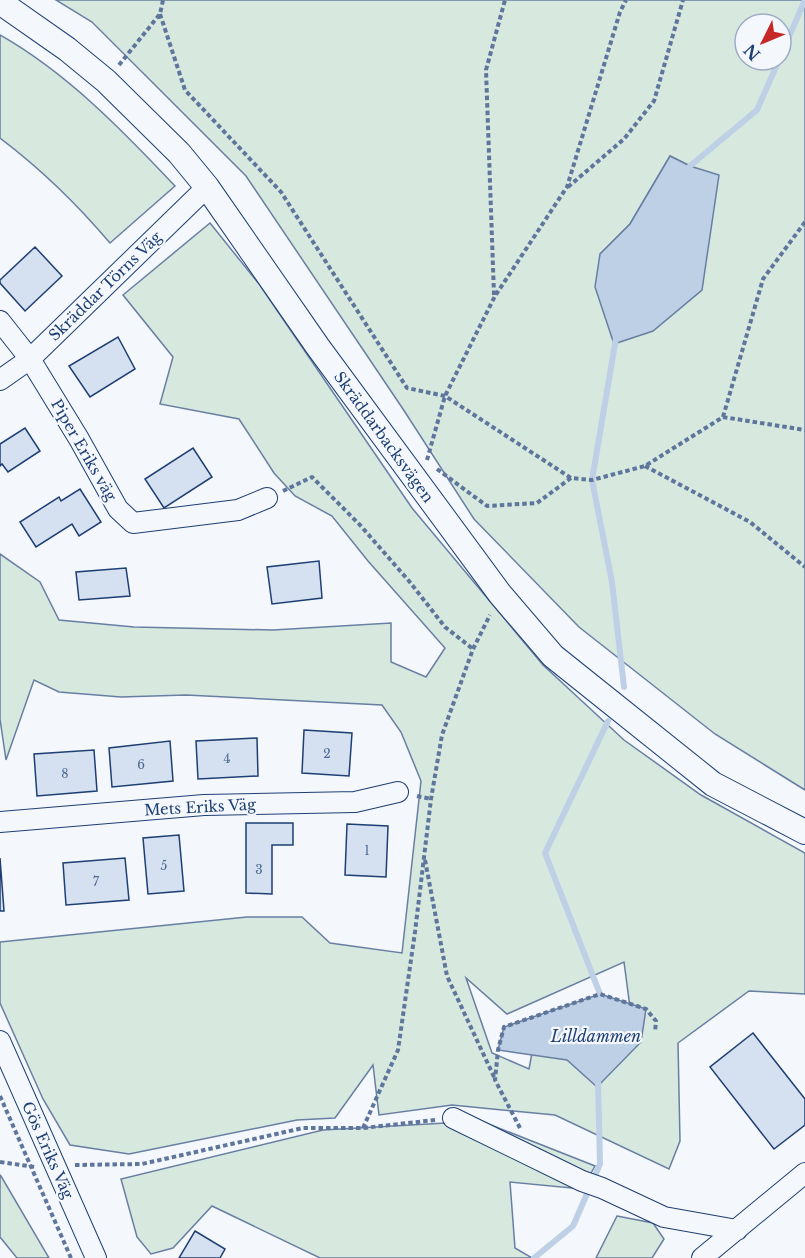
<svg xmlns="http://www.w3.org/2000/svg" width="805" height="1258" font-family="'Libre Baskerville',serif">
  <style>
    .green { fill: #d7e8df; stroke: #687fa3; stroke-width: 1.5; fill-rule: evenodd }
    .water { fill: #bed0e5; stroke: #687fa3; stroke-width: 1.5 }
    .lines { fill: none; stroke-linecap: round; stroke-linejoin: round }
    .stream { stroke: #bed0e5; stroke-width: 6 }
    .building { fill: #d5e0f0; stroke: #1d3f73; stroke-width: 1.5 }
    .minor-casing { stroke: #1d3f73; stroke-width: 22 }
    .tertiary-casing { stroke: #1d3f73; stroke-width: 26 }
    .path { stroke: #5e769c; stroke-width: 4; stroke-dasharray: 4.5 3; stroke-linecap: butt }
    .minor { stroke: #f4f7fb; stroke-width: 20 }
    .tertiary { stroke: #f4f7fb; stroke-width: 24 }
    .labels { text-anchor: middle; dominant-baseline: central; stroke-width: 4.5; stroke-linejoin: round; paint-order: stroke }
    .number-label { font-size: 12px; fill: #4b6792 }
    .street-label { font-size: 15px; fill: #1d3f73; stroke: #f4f7fb }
    .water-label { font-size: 16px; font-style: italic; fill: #1d3f73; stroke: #f4f7fb }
  </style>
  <rect width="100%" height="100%" fill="#f4f7fb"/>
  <path class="green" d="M56,0H805V790L715,734L579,627L474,519L403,409L246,176L92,22ZM745,24H781V60H745ZM670,156L690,166L600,254L630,224Z
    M0,35C67,73 122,130 175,186L110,243C77,204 41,169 0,138Z
    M210,223L259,284L412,508L543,665L624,740L701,795L805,853V994L749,991L678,1043L680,1141L669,1169L555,1115L452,1105L379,1115L373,1065L335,1118L297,1120L129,1154L70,1145L43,1099L0,1003V942L247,917H302L330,943L402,953L421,781L401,732L382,705L186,695L121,697L59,692L34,680L6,760L0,719V554L40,582L59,620L134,627L273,630L391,623V662L426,677L445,648L368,561L332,516L295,496L274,473L239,419L160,404L173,357L123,295ZM624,962L633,1030L533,1048L529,1069L492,1053L466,978L507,1014Z
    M481,1121L595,1166L582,1189L510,1182L515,1248L532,1258H320L212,1206L173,1248L151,1254L137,1237L121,1179L323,1130Z
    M0,1175L1,1176L49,1258H17L0,1237Z
    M617,1216L653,1223L664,1239L652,1258H596Z"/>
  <path class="water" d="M670,156L690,166L719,175L702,290L653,331L614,344L595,287L600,254L630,224Z
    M600,994L646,1009L641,1042L597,1087L567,1060L498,1050L504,1027Z"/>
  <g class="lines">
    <path class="stream" d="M781,55L805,0
      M687,172L690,166L757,110L779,60
      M616,338L592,480L612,582L624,687
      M600,1001V994L545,853L608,721
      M534,1258L573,1226L600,1164L598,1081"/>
  </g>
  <path class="building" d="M35,247L62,276L25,311L0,283V280Z
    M118,337L135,369L90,397L69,366Z
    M25,428L40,451L8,472L2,464L0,466V444Z
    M193,448L212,477L164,508L145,479Z
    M80,489L101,522L79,536L72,524L36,547L20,522L59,497L61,501Z
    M319,561L322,598L272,604L267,567Z
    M126,568L130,596L79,600L76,572Z
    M304,730L352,733L349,776L302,773Z
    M257,738L258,776L198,779L196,741Z
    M170,741L173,781L112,787L109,748Z
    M94,750L97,791L37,796L34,754Z
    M246,823H293V845H272V894L246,893Z
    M347,824L388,826L386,877L345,875Z
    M179,835L184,891L148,894L143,838Z
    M0,858L4,911H0Z
    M125,858L129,900L66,905L63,863Z
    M753,1033L805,1099V1125L774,1149L710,1067Z
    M195,1231L225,1249L220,1258H179Z"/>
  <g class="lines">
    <g class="minor-casing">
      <path id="minor" d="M0,321L30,359L79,439L118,509L133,523L238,510L267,498
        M0,380L30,359L207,187
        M0,822L204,805L355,802L398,792
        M0,1041L96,1258
        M453,1118L582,1181L602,1188L664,1217L737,1230
        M702,1258L805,1173"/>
    </g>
    <g class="tertiary-casing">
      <path id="tertiary" d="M0,2L67,49L106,81L179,153L207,187L318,347L500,594L553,656L713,784L805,832"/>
    </g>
    <path class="path" d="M160,14L185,90L281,192L407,388L445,396L571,478
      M119,65L160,14L163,0
      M568,187L624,139L654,101L683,0
      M494,295L486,70L505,0
      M723,417L763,279L805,222
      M427,460L445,396L495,296L567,187L620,12L626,0
      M645,466L750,522L805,567
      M437,469L487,506L537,503L571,478L592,480L645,466L723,417L805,430
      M283,491L312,477L360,525L409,581L445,627L473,649
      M417,796L431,799
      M425,860L447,976L495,1079
      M0,1096L71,1258
      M363,1128L398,1050L415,932L431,799L442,735L473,649L490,615
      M520,1128L495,1080L498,1050L504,1027L600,994L646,1009L656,1021L655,1032
      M0,1162L35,1167
      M75,1165L142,1164L303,1128H363L435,1120"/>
    <use href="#minor" class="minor"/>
    <use href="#tertiary" class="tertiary"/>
  </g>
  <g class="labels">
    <g class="number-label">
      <text x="327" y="753">2</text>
      <text x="227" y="758">4</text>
      <text x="141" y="764">6</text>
      <text x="65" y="773">8</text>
      <text x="367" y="850">1</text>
      <text x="164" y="865">5</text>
      <text x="259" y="869">3</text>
      <text x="96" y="881">7</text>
    </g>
    <g class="street-label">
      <text transform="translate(105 286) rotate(-44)">Skräddar Törns Väg</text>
      <text transform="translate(384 437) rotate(54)">Skräddarbacksvägen</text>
      <text transform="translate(84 450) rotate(60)">Piper Eriks väg</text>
      <text transform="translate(200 807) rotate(-3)">Mets Eriks Väg</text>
      <text transform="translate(48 1150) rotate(66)">Gös Eriks Väg</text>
    </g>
    <g class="water-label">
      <text x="596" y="1036">Lilldammen</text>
    </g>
  </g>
  <g transform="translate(763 42) rotate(227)"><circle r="28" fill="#f4f7fb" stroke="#9eadc5" stroke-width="1.5"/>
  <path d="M0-4.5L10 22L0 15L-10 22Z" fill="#c62828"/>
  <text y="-9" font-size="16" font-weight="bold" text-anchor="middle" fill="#1d3f73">N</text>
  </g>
</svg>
